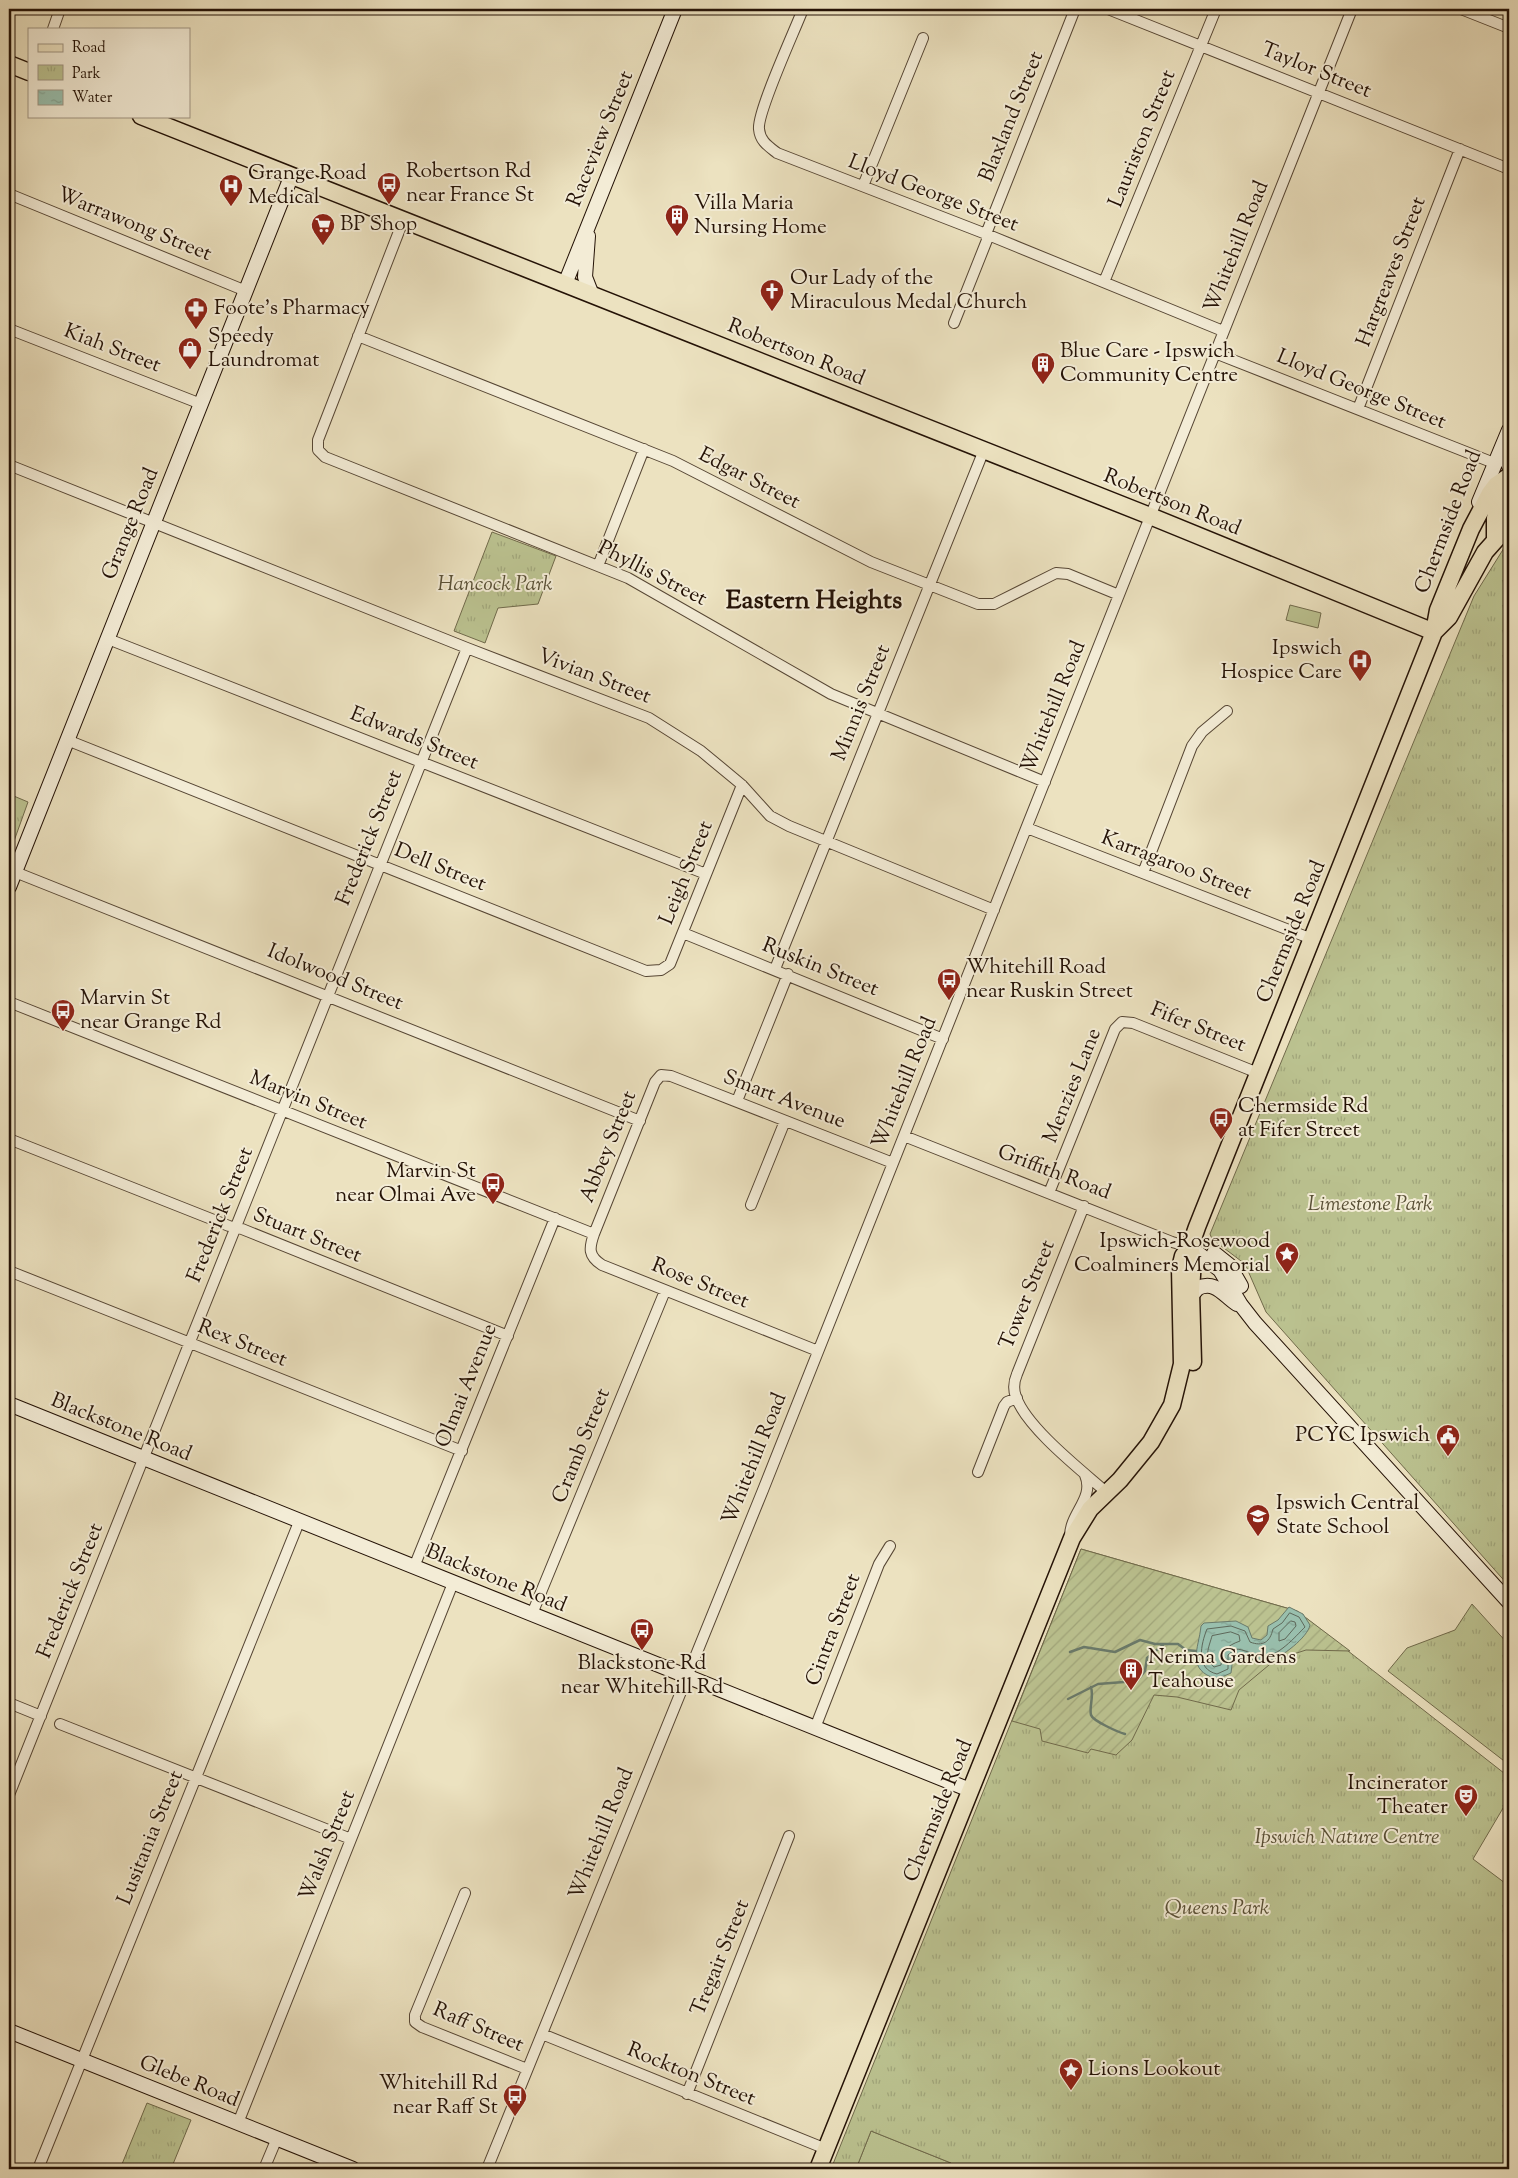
<svg xmlns="http://www.w3.org/2000/svg" width="1518" height="2178" font-family="'Sorts Mill Goudy',serif">
  <style>
    .grass { fill: #bbc290; stroke: #706a4b }
    .park { fill: url(#park-tufts); stroke: #706a4b }
    .garden { fill: url(#garden-furrows); stroke: #706a4b }
    .water { fill: url(#water-ripples); stroke: #6a7a6a }
    .lines { fill: none; stroke-linecap: round; stroke-linejoin: round }
    .shore { stroke: #5e685a; stroke-width: 1 }
    .stream { stroke: #6a7a6a; stroke-width: 2.5 }
    .street-casing { stroke: #564634; stroke-width: 12 }
    .secondary-casing { stroke: #241206; stroke-width: 16 }
    .primary-casing { stroke: #241206; stroke-width: 19 }
    .street { stroke: #f3ecd6; stroke-width: 10 }
    .secondary { stroke: #f3ecd6; stroke-width: 14 }
    .primary { stroke: #ece2c0; stroke-width: 16 }
    .labels { text-anchor: middle; dominant-baseline: central; stroke-width: 4; stroke-linejoin: round; paint-order: stroke }
    .street-label { font-size: 21px; fill: #241206; stroke: #f3ecd6 }
    .poi-label { font-size: 21px; fill: #241206; stroke: #f3ecd6; text-anchor: start }
    .park-label { font-size: 21px; font-style: italic; fill: #595036; stroke: #f3ecd6 }
    .district-label { font-size: 26px; font-weight: bold; fill: #241206; stroke: #f3ecd6 }
  </style>
  <defs>
    <pattern id="park-tufts" width="24" height="20" patternUnits="userSpaceOnUse" patternTransform="scale(1.25)"><rect width="24" height="20" fill="#bbc290"/><path d="M3 7l-1-3M5 7V3M7 7l1-3M15 17l-1-3M17 17v-4M19 17l1-3" fill="none" stroke="#a1a67b"/></pattern>
    <pattern id="garden-furrows" width="10" height="10" patternUnits="userSpaceOnUse" patternTransform="scale(1.25)"><rect width="10" height="10" fill="#bbc290"/><path d="M-1 1l2-2M0 10L10 0M9 11l2-2" fill="none" stroke="#a1a67b"/></pattern>
    <pattern id="water-ripples" width="26" height="14" patternUnits="userSpaceOnUse" patternTransform="scale(1.25)"><rect width="26" height="14" fill="#99bfad"/><path d="M2 4q2-2 4 0t4 0M15 11q2-2 4 0t4 0" fill="none" stroke="#84a393"/></pattern>
  </defs>
  <rect width="100%" height="100%" fill="#ece2c0"/>
  <filter id="stains"><feTurbulence type="fractalNoise" baseFrequency=".004" numOctaves="4"/><feColorMatrix values="0 0 0 0 .2 0 0 0 0 .09 0 0 0 0 .02 0 0 0 .5 -.17"/></filter>
  <radialGradient id="worn" r=".72"><stop offset=".6" stop-color="#630" stop-opacity="0"/><stop offset="1" stop-color="#630" stop-opacity=".3"/></radialGradient>
  <path class="grass" d="M1290,605L1321,613L1318,628L1286,620Z
    M871,2131L951,2163L949,2169H856Z"/>
  <path class="park" d="M492,532L556,556L538,604L498,608L485,643L454,631Z
    M1509,540V1586L1266,1312L1245,1264L1212,1239L1210,1234L1474,596Z
    M9,794L28,802L9,855Z
    M1081,1549L1297,1611L1509,1777V1798L1473,1859L1509,1886V2169H949L951,2163L871,2131L856,2169H831Z
    M1472,1604L1509,1645L1508,1764L1388,1671L1407,1648L1455,1630Z
    M147,2103L191,2120L171,2169H120Z"/>
  <path class="garden" d="M1081,1549L1297,1611L1350,1651L1306,1650L1275,1660L1239,1690L1231,1710L1177,1697L1154,1695L1132,1740L1116,1755L1091,1749L1088,1753L1042,1741L1040,1729L1012,1721Z"/>
  <path class="water" d="M1289,1607L1303,1614L1310,1625C1308,1637 1281,1658 1269,1661C1259,1663 1246,1657 1237,1654L1233,1657L1231,1673L1217,1679C1185,1670 1199,1648 1201,1626L1204,1623L1236,1621L1248,1627L1252,1638L1261,1640L1267,1635L1268,1626L1278,1620Z"/>
  <g class="lines">
    <path class="shore" d="M1290,1613L1299,1617L1305,1627C1296,1636 1277,1658 1263,1656C1253,1655 1244,1649 1235,1649L1228,1655V1669L1217,1674C1195,1669 1201,1644 1207,1629L1231,1626L1245,1631L1250,1642C1263,1647 1270,1642 1273,1629L1282,1623Z
      M1291,1621L1295,1622L1296,1626L1285,1639L1279,1641V1633Z
      M1231,1632L1239,1635L1240,1641C1226,1646 1222,1651 1221,1665L1214,1667C1203,1658 1209,1647 1212,1636Z"/>
    <path class="stream" d="M1070,1652L1084,1647L1115,1652L1140,1640L1155,1644H1178L1186,1650L1196,1651
      M1091,1687C1094,1697 1089,1707 1091,1715C1093,1721 1118,1732 1125,1734
      M1068,1699L1098,1684L1137,1681L1145,1671L1147,1658L1163,1645"/>
    <g class="street-casing">
      <path id="street" d="M803,9C795,30 757,112 759,129C760,141 768,146 777,153L986,234L1223,331
        M1108,9L1509,169
        M1461,9L1509,28
        M53,29L60,9
        M863,186L923,38
        M9,194L246,291
        M403,221L318,440V450L325,457L628,578L831,694L1045,782
        M1104,282L1216,9
        M954,323L987,240L986,234L1075,9
        M9,329L201,404
        M358,336L673,461L871,562L978,604H994L1056,573L1068,574L1119,595
        M1215,353L1494,463
        M1358,409L1460,149
        M9,465L467,648L649,718L701,751L742,785L770,816L789,826L994,910
        M598,566L644,449
        M108,639L706,874
        M67,740L646,971L661,970L670,964L742,785
        M1027,828L1312,939
        M15,872L640,1121
        M1143,873L1192,746L1202,732L1227,711
        M683,933L943,1039
        M775,969L984,450
        M9,1002L594,1234
        M737,1101L788,974
        M904,1136L1172,1242L1190,1247
        M9,1139L229,1226L242,1229L508,1336
        M1049,1193L1115,1029L1122,1022L1133,1023L1258,1073
        M751,1205L785,1121
        M1084,1206L1017,1374C1014,1381 1013,1389 1016,1397C1027,1428 1081,1470 1106,1492
        M9,1271L462,1451
        M818,1351L602,1265C588,1256 589,1248 594,1234L655,1082L661,1075L671,1076L893,1163
        M978,1472L1004,1406L1007,1402L1017,1398
        M1070,1536C1070,1513 1095,1498 1085,1475
        M414,1567L555,1218
        M532,1614L665,1291
        M9,1703L41,1716
        M60,1724L351,1839
        M815,1728L879,1564L890,1546
        M9,1795L467,648
        M465,1893L415,2015V2022L422,2027L527,2069
        M542,2034L826,2149
        M687,2094L789,1836
        M238,2123L453,1583
        M38,2169L299,1522
        M264,2169L277,2138
        M487,2169L763,1490L1352,9"/>
    </g>
    <g class="secondary-casing">
      <path id="secondary" d="M588,236L585,277L592,295
        M565,284L675,9
        M1509,440L1506,457L1509,466
        M1479,502L1509,430
        M9,887L291,177
        M1190,1247L1220,1270L1241,1305L1255,1323L1509,1602
        M1214,1253L1229,1265L1241,1286
        M1191,1296L1198,1288C1216,1280 1224,1296 1237,1304
        M9,1404L970,1790
        M9,2031L353,2169"/>
    </g>
    <g class="primary-casing">
      <path id="primary" d="M9,64L29,72
        M141,116L1150,516L1434,632
        M1495,540V518L1509,484
        M1434,632L1449,617L1485,552L1509,525
        M1190,1247L1193,1258L1191,1292L1193,1362
        M818,2169L1072,1538L1090,1509L1120,1480L1151,1442L1172,1405L1182,1364L1180,1268L1183,1256L1190,1247L1197,1227L1434,632L1438,610L1471,529L1490,493L1496,485L1509,476"/>
    </g>
    <use href="#street" class="street"/>
    <use href="#secondary" class="secondary"/>
    <use href="#primary" class="primary"/>
  </g>
  <defs>
    <g id="bus-pin" transform="scale(1.25)"><path d="M0 17L-7.5 6A9.5 9.5 0 1 1 7.5 6Z" fill="#8f2418" stroke="#f3ecd6"/><path d="M-5-6H5V4H4V6H2V4H-2V6H-4V4H-5ZM-3.5-4V0h7V-4ZM-3.5 1.2v1.5H-2V1.2ZM2 1.2v1.5H3.5V1.2Z" fill="#fff"/></g>
    <g id="hospital-pin" transform="scale(1.25)"><path d="M0 17L-7.5 6A9.5 9.5 0 1 1 7.5 6Z" fill="#8f2418" stroke="#f3ecd6"/><path d="M-5-5h3v3.5h4V-5h3V5h-3V1.5h-4V5h-3Z" fill="#fff"/></g>
    <g id="building-pin" transform="scale(1.25)"><path d="M0 17L-7.5 6A9.5 9.5 0 1 1 7.5 6Z" fill="#8f2418" stroke="#f3ecd6"/><path d="M-4-6H4V6H1V3H-1V6H-4ZM-2.5-4.3h1.7v1.8h-1.7ZM.8-4.3h1.7v1.8H.8ZM-2.5-1h1.7V.8h-1.7ZM.8-1h1.7V.8H.8Z" fill="#fff"/></g>
    <g id="supermarket-pin" transform="scale(1.25)"><path d="M0 17L-7.5 6A9.5 9.5 0 1 1 7.5 6Z" fill="#8f2418" stroke="#f3ecd6"/><path d="M-6-5.5h2.5l.6 2H6L4.5 2H-2.5L-4.4-4H-6ZM-1.5 3.2a1.3 1.3 0 1 0 .1 0ZM3 3.2a1.3 1.3 0 1 0 .1 0Z" fill="#fff"/></g>
    <g id="church-pin" transform="scale(1.25)"><path d="M0 17L-7.5 6A9.5 9.5 0 1 1 7.5 6Z" fill="#8f2418" stroke="#f3ecd6"/><path d="M-1.2-6h2.4v3.5h3.3v2.4h-3.3V6h-2.4V-.1h-3.3v-2.4h3.3Z" fill="#fff"/></g>
    <g id="pharmacy-pin" transform="scale(1.25)"><path d="M0 17L-7.5 6A9.5 9.5 0 1 1 7.5 6Z" fill="#8f2418" stroke="#f3ecd6"/><path d="M-2-6h4v4h4v4h-4v4h-4v-4h-4v-4h4Z" fill="#fff"/></g>
    <g id="shop-pin" transform="scale(1.25)"><path d="M0 17L-7.5 6A9.5 9.5 0 1 1 7.5 6Z" fill="#8f2418" stroke="#f3ecd6"/><path d="M-5-2.5h2.3a2.7 3.5 0 0 1 5.4 0H5L5.5 6h-11ZM-1.5-2.5h3a1.5 2.3 0 0 0-3 0Z" fill="#fff"/></g>
    <g id="sight-pin" transform="scale(1.25)"><path d="M0 17L-7.5 6A9.5 9.5 0 1 1 7.5 6Z" fill="#8f2418" stroke="#f3ecd6"/><path d="M0-6L1.8-2.2L6-1.7L2.9 1.2L3.7 5.4L0 3.3L-3.7 5.4L-2.9 1.2L-6-1.7L-1.8-2.2Z" fill="#fff"/></g>
    <g id="civic-pin" transform="scale(1.25)"><path d="M0 17L-7.5 6A9.5 9.5 0 1 1 7.5 6Z" fill="#8f2418" stroke="#f3ecd6"/><path d="M-.6-6.5H3V-4.5H.6V-3L4-1V1h2V6H-6V1h2V-1L-.6-3ZM-1.2 2.5V6h2.4V2.5Z" fill="#fff"/></g>
    <g id="school-pin" transform="scale(1.25)"><path d="M0 17L-7.5 6A9.5 9.5 0 1 1 7.5 6Z" fill="#8f2418" stroke="#f3ecd6"/><path d="M0-5L7-2L0 1L-7-2ZM-4 1L0 2.5L4 1V4Q0 6-4 4Z" fill="#fff"/></g>
    <g id="theatre-pin" transform="scale(1.25)"><path d="M0 17L-7.5 6A9.5 9.5 0 1 1 7.5 6Z" fill="#8f2418" stroke="#f3ecd6"/><path d="M-5-5.5Q0-4 5-5.5V0Q5 5 0 6Q-5 5-5 0ZM-3.3-2.5H-1v1.5H-3.3ZM1-2.5H3.3v1.5H1ZM-2.8 1Q0 5.5 2.8 1Z" fill="#fff"/></g>
  </defs>
  <g fill-rule="evenodd">
    <use href="#bus-pin" x="389" y="184"/>
    <use href="#hospital-pin" x="231" y="186"/>
    <use href="#building-pin" x="677" y="216"/>
    <use href="#supermarket-pin" x="323" y="225"/>
    <use href="#church-pin" x="772" y="291"/>
    <use href="#pharmacy-pin" x="196" y="309"/>
    <use href="#shop-pin" x="190" y="349"/>
    <use href="#building-pin" x="1043" y="364"/>
    <use href="#hospital-pin" x="1360" y="661"/>
    <use href="#bus-pin" x="949" y="980"/>
    <use href="#bus-pin" x="63" y="1011"/>
    <use href="#bus-pin" x="1221" y="1119"/>
    <use href="#bus-pin" x="493" y="1184"/>
    <use href="#sight-pin" x="1287" y="1254"/>
    <use href="#civic-pin" x="1448" y="1436"/>
    <use href="#school-pin" x="1258" y="1516"/>
    <use href="#bus-pin" x="642" y="1630"/>
    <use href="#building-pin" x="1131" y="1670"/>
    <use href="#theatre-pin" x="1466" y="1796"/>
    <use href="#sight-pin" x="1071" y="2070"/>
    <use href="#bus-pin" x="515" y="2096"/>
  </g>
  <g class="labels">
    <g class="street-label">
      <text transform="translate(1316 71) rotate(22)">Taylor Street</text>
      <text transform="translate(1012 117) rotate(-68)">Blaxland Street</text>
      <text transform="translate(601 139) rotate(-68)">Raceview Street</text>
      <text transform="translate(1143 139) rotate(-68)">Lauriston Street</text>
      <text transform="translate(933 194) rotate(21)">Lloyd George Street</text>
      <text transform="translate(134 225) rotate(22)">Warrawong Street</text>
      <text transform="translate(1237 247) rotate(-68)">Whitehill Road</text>
      <text transform="translate(1392 272) rotate(-69)">Hargreaves Street</text>
      <text transform="translate(112 349) rotate(21)">Kiah Street</text>
      <text transform="translate(796 353) rotate(22)">Robertson Road</text>
      <text transform="translate(1361 390) rotate(22)">Lloyd George Street</text>
      <text transform="translate(749 479) rotate(27)">Edgar Street</text>
      <text transform="translate(1172 503) rotate(22)">Robertson Road</text>
      <text transform="translate(1449 522) rotate(-69)">Chermside Road</text>
      <text transform="translate(131 524) rotate(-68)">Grange Road</text>
      <text transform="translate(652 574) rotate(27)">Phyllis Street</text>
      <text transform="translate(594 677) rotate(21)">Vivian Street</text>
      <text transform="translate(862 703) rotate(-68)">Minnis Street</text>
      <text transform="translate(1054 707) rotate(-68)">Whitehill Road</text>
      <text transform="translate(414 739) rotate(22)">Edwards Street</text>
      <text transform="translate(370 838) rotate(-68)">Frederick Street</text>
      <text transform="translate(1176 866) rotate(21)">Karragaroo Street</text>
      <text transform="translate(440 868) rotate(22)">Dell Street</text>
      <text transform="translate(687 873) rotate(-68)">Leigh Street</text>
      <text transform="translate(1292 932) rotate(-68)">Chermside Road</text>
      <text transform="translate(820 968) rotate(22)">Ruskin Street</text>
      <text transform="translate(335 978) rotate(22)">Idolwood Street</text>
      <text transform="translate(1198 1028) rotate(22)">Fifer Street</text>
      <text transform="translate(905 1083) rotate(-68)">Whitehill Road</text>
      <text transform="translate(1073 1086) rotate(-68)">Menzies Lane</text>
      <text transform="translate(784 1100) rotate(21)">Smart Avenue</text>
      <text transform="translate(308 1101) rotate(22)">Marvin Street</text>
      <text transform="translate(609 1147) rotate(-68)">Abbey Street</text>
      <text transform="translate(1054 1173) rotate(21)">Griffith Road</text>
      <text transform="translate(221 1215) rotate(-68)">Frederick Street</text>
      <text transform="translate(307 1236) rotate(22)">Stuart Street</text>
      <text transform="translate(700 1284) rotate(22)">Rose Street</text>
      <text transform="translate(1028 1295) rotate(-68)">Tower Street</text>
      <text transform="translate(242 1344) rotate(22)">Rex Street</text>
      <text transform="translate(467 1386) rotate(-68)">Olmai Avenue</text>
      <text transform="translate(121 1428) rotate(22)">Blackstone Road</text>
      <text transform="translate(582 1446) rotate(-68)">Cramb Street</text>
      <text transform="translate(755 1459) rotate(-68)">Whitehill Road</text>
      <text transform="translate(496 1579) rotate(22)">Blackstone Road</text>
      <text transform="translate(71 1591) rotate(-68)">Frederick Street</text>
      <text transform="translate(834 1630) rotate(-69)">Cintra Street</text>
      <text transform="translate(939 1811) rotate(-68)">Chermside Road</text>
      <text transform="translate(602 1834) rotate(-68)">Whitehill Road</text>
      <text transform="translate(151 1838) rotate(-68)">Lusitania Street</text>
      <text transform="translate(328 1846) rotate(-68)">Walsh Street</text>
      <text transform="translate(721 1958) rotate(-68)">Tregair Street</text>
      <text transform="translate(478 2028) rotate(23)">Raff Street</text>
      <text transform="translate(691 2075) rotate(22)">Rockton Street</text>
      <text transform="translate(189 2082) rotate(22)">Glebe Road</text>
    </g>
    <g class="poi-label">
      <text x="406" y="172">Robertson Rd<tspan x="406" dy="24">near France St</tspan></text>
      <text x="248" y="174">Grange Road<tspan x="248" dy="24">Medical</tspan></text>
      <text x="694" y="204">Villa Maria<tspan x="694" dy="24">Nursing Home</tspan></text>
      <text x="340" y="225">BP Shop</text>
      <text x="790" y="279">Our Lady of the<tspan x="790" dy="24">Miraculous Medal Church</tspan></text>
      <text x="214" y="309">Foote's Pharmacy</text>
      <text x="208" y="337">Speedy<tspan x="208" dy="24">Laundromat</tspan></text>
      <text x="1060" y="352">Blue Care - Ipswich<tspan x="1060" dy="24">Community Centre</tspan></text>
      <text x="1342" y="649" text-anchor="end">Ipswich<tspan x="1342" dy="24">Hospice Care</tspan></text>
      <text x="966" y="968">Whitehill Road<tspan x="966" dy="24">near Ruskin Street</tspan></text>
      <text x="80" y="999">Marvin St<tspan x="80" dy="24">near Grange Rd</tspan></text>
      <text x="1238" y="1107">Chermside Rd<tspan x="1238" dy="24">at Fifer Street</tspan></text>
      <text x="476" y="1172" text-anchor="end">Marvin St<tspan x="476" dy="24">near Olmai Ave</tspan></text>
      <text x="1270" y="1242" text-anchor="end">Ipswich-Rosewood<tspan x="1270" dy="24">Coalminers Memorial</tspan></text>
      <text x="1430" y="1436" text-anchor="end">PCYC Ipswich</text>
      <text x="1276" y="1504">Ipswich Central<tspan x="1276" dy="24">State School</tspan></text>
      <text x="1148" y="1658">Nerima Gardens<tspan x="1148" dy="24">Teahouse</tspan></text>
      <text x="642" y="1664" text-anchor="middle">Blackstone Rd<tspan x="642" dy="24">near Whitehill Rd</tspan></text>
      <text x="1448" y="1784" text-anchor="end">Incinerator<tspan x="1448" dy="24">Theater</tspan></text>
      <text x="1088" y="2070">Lions Lookout</text>
      <text x="498" y="2084" text-anchor="end">Whitehill Rd<tspan x="498" dy="24">near Raff St</tspan></text>
    </g>
    <g class="park-label">
      <text x="495" y="585">Hancock Park</text>
      <text x="1370" y="1205">Limestone Park</text>
      <text x="1347" y="1838">Ipswich Nature Centre</text>
      <text x="1217" y="1909">Queens Park</text>
    </g>
    <g class="district-label">
      <text x="814" y="601">Eastern Heights</text>
    </g>
  </g>
  <rect width="1518" height="2178" fill="none" stroke="#ece2c0" stroke-width="30"/>
  <rect x="10" y="10" width="1498" height="2158" fill="none" stroke="#241206" stroke-width="2.5"/>
  <rect x="15" y="15" width="1488" height="2148" fill="none" stroke="#241206"/>
  <rect x="28" y="28" width="162" height="90" fill="#f3ecd6" stroke="#a09583"/>
  <rect x="38" y="44" width="25" height="8" fill="#ece2c0" stroke="#a09583"/>
  <text x="72" y="52" font-size="15" fill="#241206">Road</text>
  <rect x="38" y="65" width="25" height="15" fill="url(#park-tufts)" stroke="#a09583"/>
  <text x="72" y="78" font-size="15" fill="#241206">Park</text>
  <rect x="38" y="90" width="25" height="15" fill="url(#water-ripples)" stroke="#a09583"/>
  <text x="72" y="102" font-size="15" fill="#241206">Water</text>
  <rect width="100%" height="100%" filter="url(#stains)"/>
  <rect width="100%" height="100%" fill="url(#worn)"/>
</svg>
